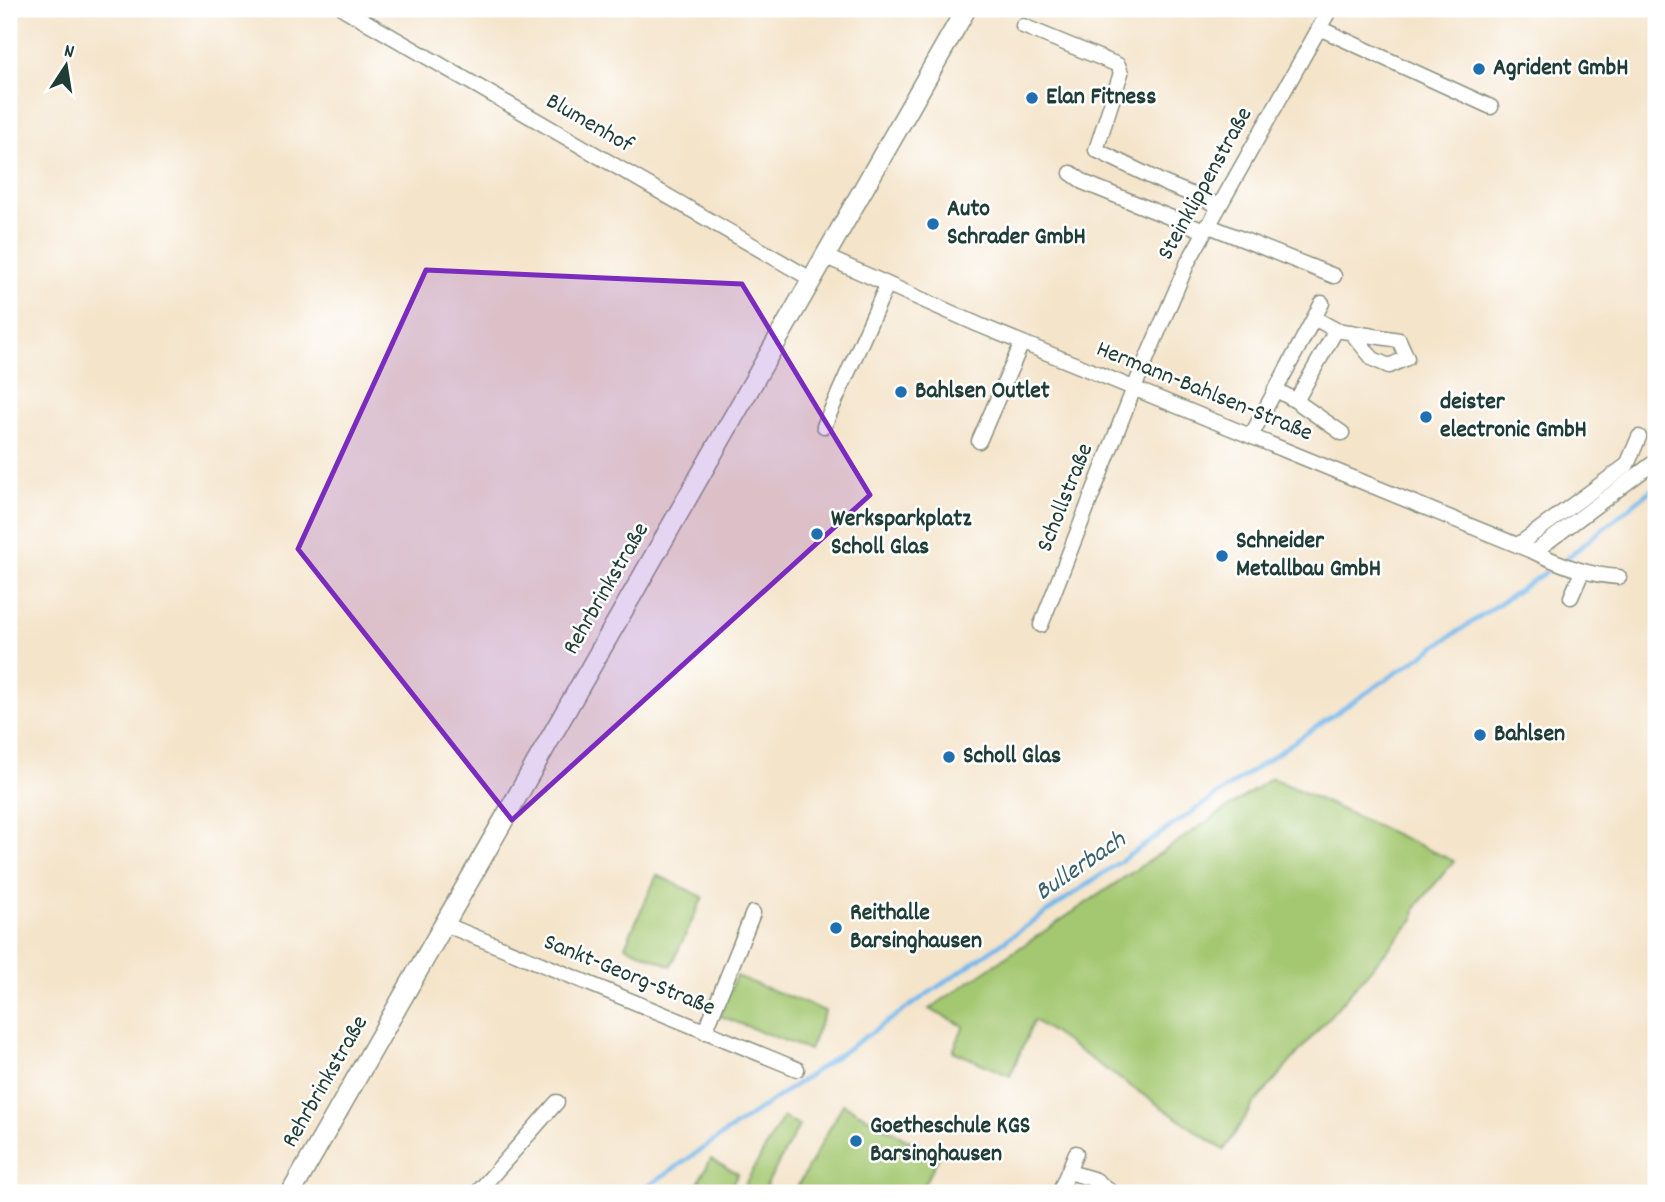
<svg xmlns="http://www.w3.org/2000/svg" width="1665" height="1202" font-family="Dekko,sans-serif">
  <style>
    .green { fill: #a4c871; stroke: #628252; stroke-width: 2 }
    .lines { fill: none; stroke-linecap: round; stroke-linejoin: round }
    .stream { stroke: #76b9eb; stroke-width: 4.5 }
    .minor-casing { stroke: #8a907f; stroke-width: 17 }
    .major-casing { stroke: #8a907f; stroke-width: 22 }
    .minor { stroke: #fff; stroke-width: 14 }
    .major { stroke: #fff; stroke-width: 19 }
    .marked { fill: #7b2cbf; fill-opacity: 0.2; stroke: #7b2cbf; stroke-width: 5; stroke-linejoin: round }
    .poi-dot { fill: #1f6fb2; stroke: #fff; stroke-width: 2.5 }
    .labels { text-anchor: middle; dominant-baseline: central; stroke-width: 5; stroke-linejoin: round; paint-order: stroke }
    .poi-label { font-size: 24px; font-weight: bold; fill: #1f3d34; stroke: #fff; text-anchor: start }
    .street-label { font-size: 24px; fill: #1f3d34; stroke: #fff }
    .water-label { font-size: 26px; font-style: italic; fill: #39626b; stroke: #fff }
  </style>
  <rect width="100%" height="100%" fill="#fff"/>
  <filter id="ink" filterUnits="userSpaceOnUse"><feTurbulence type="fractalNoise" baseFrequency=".0143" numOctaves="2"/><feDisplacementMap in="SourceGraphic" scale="14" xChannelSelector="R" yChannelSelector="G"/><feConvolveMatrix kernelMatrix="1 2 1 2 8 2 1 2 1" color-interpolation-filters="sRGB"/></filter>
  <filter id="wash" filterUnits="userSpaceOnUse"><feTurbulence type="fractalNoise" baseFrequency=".00686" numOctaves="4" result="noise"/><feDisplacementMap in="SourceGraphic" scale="28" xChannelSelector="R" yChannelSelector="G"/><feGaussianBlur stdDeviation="1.57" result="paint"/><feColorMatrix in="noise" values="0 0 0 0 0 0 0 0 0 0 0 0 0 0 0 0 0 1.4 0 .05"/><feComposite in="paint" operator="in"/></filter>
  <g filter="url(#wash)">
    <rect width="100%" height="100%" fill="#f4e4ca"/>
    <path class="green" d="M1272,778L1454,861L1415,908L1414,919L1253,1105L1224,1150L1034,1020L1010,1076L953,1051L964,1026L929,1009Z
      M657,875L703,897L671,966L625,946Z
      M736,976L825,1011L809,1050L720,1016Z
      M843,1104L939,1157L919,1193H794Z
      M783,1117L799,1126L762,1193H740Z
      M711,1159L738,1174L727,1193H692Z"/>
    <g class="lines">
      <path class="stream" d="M1568,557L1656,486
        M638,1193L1323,722L1546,572"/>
    </g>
  </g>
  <g filter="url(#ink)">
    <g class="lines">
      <g class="minor-casing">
        <path id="minor" d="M344,9L811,279
          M1023,26L1118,65L1121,73L1096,150L1166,184L1218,205
          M1319,28L1491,107
          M1071,173L1085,183L1204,231
          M1207,225L1334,276
          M824,256L979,325L1534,552C1562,565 1587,575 1619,577
          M1336,330L1399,340L1407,358L1389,366L1373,359L1351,332
          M1275,389L1296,401L1342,433
          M1296,401L1336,330L1314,318
          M824,426L887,285
          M1251,436L1322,303
          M979,441L1022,343
          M1518,545L1627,465L1639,437
          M1534,552L1656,461
          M1571,597L1582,572
          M1041,625L1134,388L1188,262L1330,9
          M444,924L797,1069
          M705,1032L753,913
          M1069,1172L1096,1180L1112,1193
          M477,1193L557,1102
          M1059,1193L1076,1153"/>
      </g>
      <g class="major-casing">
        <path id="major" d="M291,1193L966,9"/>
      </g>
      <use href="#minor" class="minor"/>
      <use href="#major" class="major"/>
    </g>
  </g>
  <path class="marked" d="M426,270L742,284L870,495L512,820L298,549Z"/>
  <g class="poi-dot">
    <circle cx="1479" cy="69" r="7"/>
    <circle cx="1032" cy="98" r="7"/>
    <circle cx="933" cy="224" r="7"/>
    <circle cx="901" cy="392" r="7"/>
    <circle cx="1426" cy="417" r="7"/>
    <circle cx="817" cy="534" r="7"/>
    <circle cx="1222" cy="556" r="7"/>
    <circle cx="1480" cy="735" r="7"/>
    <circle cx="949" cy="757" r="7"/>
    <circle cx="836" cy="928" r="7"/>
    <circle cx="856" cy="1141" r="7"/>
  </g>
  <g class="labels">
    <g class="poi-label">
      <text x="1493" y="69">Agrident GmbH</text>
      <text x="1046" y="98">Elan Fitness</text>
      <text x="947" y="210">Auto<tspan x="947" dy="28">Schrader GmbH</tspan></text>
      <text x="915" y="392">Bahlsen Outlet</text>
      <text x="1440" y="403">deister<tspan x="1440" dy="28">electronic GmbH</tspan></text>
      <text x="831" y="520">Werksparkplatz<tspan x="831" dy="28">Scholl Glas</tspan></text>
      <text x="1236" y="542">Schneider<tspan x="1236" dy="28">Metallbau GmbH</tspan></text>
      <text x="1494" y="735">Bahlsen</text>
      <text x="963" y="757">Scholl Glas</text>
      <text x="850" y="914">Reithalle<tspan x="850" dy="28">Barsinghausen</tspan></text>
      <text x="870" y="1127">Goetheschule KGS<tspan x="870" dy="28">Barsinghausen</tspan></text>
    </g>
    <g class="street-label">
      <text transform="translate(589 124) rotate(30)">Blumenhof</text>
      <text transform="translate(1206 184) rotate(-61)">Steinklippenstraße</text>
      <text transform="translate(1204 392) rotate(22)">Hermann-Bahlsen-Straße</text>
      <text transform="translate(1066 498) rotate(-68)">Schollstraße</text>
      <text transform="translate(607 589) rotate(-60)">Rehrbrinkstraße</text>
      <text transform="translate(629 976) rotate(22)">Sankt-Georg-Straße</text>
      <text transform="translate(326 1082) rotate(-60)">Rehrbrinkstraße</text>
    </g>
    <g class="water-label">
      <text transform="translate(1081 867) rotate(-34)">Bullerbach</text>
    </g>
  </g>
  <rect width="1665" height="1202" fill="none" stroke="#fff" stroke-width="35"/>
  <g transform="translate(66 66) rotate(12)" stroke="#ffffff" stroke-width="5" paint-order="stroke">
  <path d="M0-5L12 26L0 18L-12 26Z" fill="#1f3d34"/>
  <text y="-10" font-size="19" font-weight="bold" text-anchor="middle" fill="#1f3d34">N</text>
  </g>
</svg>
